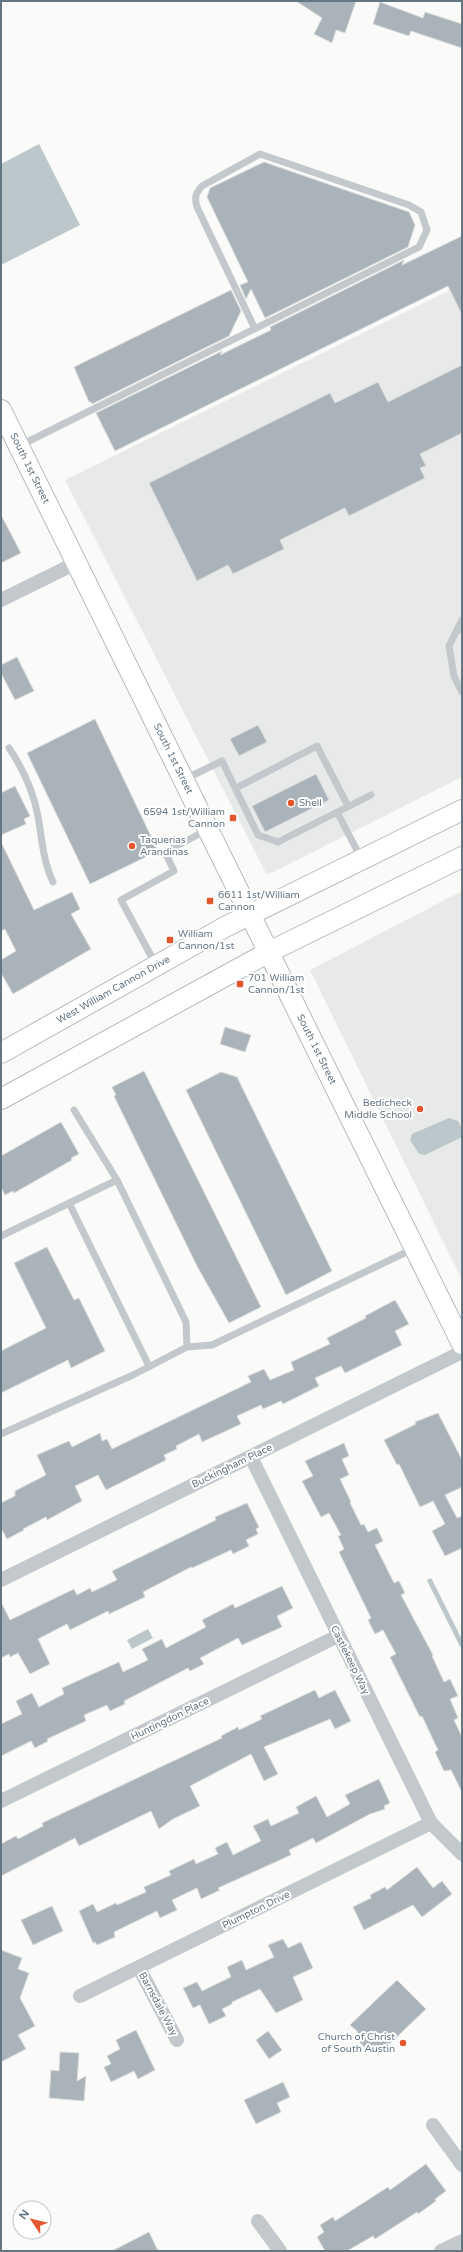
<svg xmlns="http://www.w3.org/2000/svg" width="463" height="2252" font-family="'Varela Round',sans-serif">
  <style>
    .built { fill: #e8e9e9 }
    .water { fill: #bbc7cb }
    .lines { fill: none; stroke-linecap: round; stroke-linejoin: round }
    .stream { stroke: #bbc7cb; stroke-width: 5 }
    .building { fill: #aab3b9; stroke: #dcdcda }
    .secondary-casing { stroke: #b3babf; stroke-width: 22 }
    .service { stroke: #c3c8cc; stroke-width: 7 }
    .minor { stroke: #c3c8cc; stroke-width: 14 }
    .secondary { stroke: #fff; stroke-width: 20 }
    .poi-dot { fill: #e4572e; stroke: #fff; stroke-width: 1.5 }
    .labels { text-anchor: middle; dominant-baseline: central; stroke-width: 4; stroke-linejoin: round; paint-order: stroke }
    .street-label { font-size: 10px; fill: #657683; stroke: #fff }
    .poi-label { font-size: 10px; fill: #657683; stroke: #fff; text-anchor: start }
  </style>
  <rect width="100%" height="100%" fill="#fafaf8"/>
  <path class="built" d="M462,284V777L267,875L65,480Z
    M462,891V1280L310,970Z"/>
  <path class="water" d="M39,144L80,225L1,265V164Z
    M449,1118L458,1121L462,1129V1137L425,1155L419,1154L410,1140L412,1134Z
    M148,1629L153,1638L132,1649L127,1640Z"/>
  <g class="lines">
    <path class="stream" d="M430,1581L462,1645"/>
  </g>
  <path class="building" d="M296,1H356L345,33L336,30L332,43L314,34L322,18Z
    M380,2L423,18L425,12L462,24V48L411,31L409,36L373,24Z
    M264,162L409,212L415,225L408,247L265,318L251,289L246,299L240,285L248,282L207,197L210,188Z
    M462,236V315L448,286L115,451L96,413L222,351L220,355L271,330L270,327L404,260L402,265Z
    M231,290L241,311L229,336L92,404L91,402H89L74,367Z
    M462,365V433L420,454L426,466L420,468L425,478L349,516L345,508L280,540L284,549L233,574L228,565L197,581L149,483L330,393L335,403L378,382L388,402Z
    M1,515L21,553L1,563Z
    M17,657L34,691L15,700L1,673V665Z
    M95,719L158,851L90,884L27,753Z
    M258,725L267,742L239,756L230,739Z
    M316,774L329,800L265,832L252,806Z
    M15,786L30,816L24,819L26,824L1,835V793Z
    M1,842L34,910L72,892L80,909L71,914L91,949L13,994L1,973V960L16,951L5,929L1,931Z
    M225,1027L251,1035L245,1052L220,1044Z
    M144,1071L261,1307L229,1323L197,1266L114,1096L116,1095L112,1087Z
    M221,1072L237,1077L332,1271L286,1295L186,1090Z
    M61,1122L79,1154L71,1158L72,1160L14,1193L13,1191L5,1195L1,1187V1156Z
    M47,1247L74,1300L79,1298L105,1351L71,1368L68,1360L1,1393V1351L46,1328L14,1263Z
    M395,1300L409,1324L395,1331L402,1345L345,1373L341,1366L315,1378L319,1386L283,1404L281,1401L263,1409L261,1405L237,1416L241,1424L202,1442L199,1434L176,1446L177,1449L164,1455L166,1460L106,1490L98,1475L75,1486L82,1501L47,1520L46,1517L23,1529L24,1530L7,1539L1,1528V1503L15,1496V1491L46,1475L37,1455L69,1441L72,1447L100,1433L102,1441L107,1439L112,1449L251,1382L248,1376L264,1369L270,1380L294,1370L291,1362L330,1344L327,1338L366,1318L365,1316Z
    M438,1413L462,1460V1487L445,1495L457,1518L462,1516V1548L445,1556L432,1531L445,1524L433,1501L420,1507L399,1464L397,1465L384,1440L416,1424L415,1422Z
    M344,1443L349,1456L342,1459L349,1475L340,1479L351,1502L350,1503L361,1525L364,1524L368,1532L377,1528L383,1541L375,1545L394,1583L399,1581L405,1593L401,1595L433,1655L432,1656L444,1682L450,1679L458,1696L450,1699L458,1718L454,1720L462,1737V1792L451,1770L444,1771L435,1752L438,1750L422,1716L420,1717L390,1657L396,1654L383,1630L375,1634L368,1620L371,1618L339,1552L344,1549L338,1536L341,1535L329,1513L321,1517L302,1481L313,1476L305,1461Z
    M247,1503L259,1527L256,1529L258,1534L246,1540L249,1546L233,1554L231,1550L192,1568L191,1567L143,1592L145,1597L109,1614L108,1611L70,1630L67,1624L38,1639L50,1664L30,1674L18,1653L10,1657L9,1654L1,1658V1602L10,1620L74,1589L77,1595L90,1588L92,1592L117,1580L112,1571L216,1520L215,1517Z
    M282,1586L293,1608L277,1616L282,1627L242,1645L238,1638L200,1658L204,1664L190,1671L188,1668L124,1701L125,1704L110,1711L107,1705L84,1715L86,1721L47,1739L48,1741L35,1748L31,1741L1,1756V1724L22,1714L16,1701L32,1693L39,1707L64,1694L62,1688L119,1662L123,1672L148,1660L142,1649L162,1639L166,1648L206,1627L202,1620L233,1604L235,1608Z
    M315,1690L319,1698L335,1690L351,1721L335,1729L330,1719L264,1747L278,1774L264,1781L251,1754L190,1786L200,1806L173,1819L159,1829L151,1811L79,1846L75,1838L1,1876V1844L16,1836L18,1839L43,1826L42,1823L222,1738L221,1736L238,1727L239,1730L262,1719L260,1716Z
    M379,1779L390,1803L384,1806L385,1809L370,1814L316,1843L313,1838L289,1850L291,1855L218,1888L220,1890L201,1899L197,1888L172,1900L177,1910L160,1918L157,1911L114,1932L115,1937L97,1945L95,1942L93,1943L79,1911L93,1904L97,1912L116,1903L117,1905L146,1892L144,1887L171,1875L169,1871L194,1859L196,1864L218,1854L215,1848L227,1842L233,1855L261,1841L253,1826L268,1819L271,1826L299,1813L296,1807L316,1796L327,1817L350,1804L345,1795Z
    M417,1867L433,1888L442,1881L452,1894L422,1917L413,1905L364,1930L353,1907L371,1898L370,1895L385,1887L387,1890Z
    M52,1906L63,1931L33,1945L21,1920Z
    M283,1939L288,1948L301,1942L313,1968L293,1977L303,2000L276,2013L260,1989L232,2002V2004L222,2009L226,2016L209,2024L200,2005L193,2008L183,1988L197,1982L202,1991L231,1977L227,1967L242,1960L246,1970L274,1957L268,1945Z
    M1,1950L22,1958L18,1969L29,1973L20,1998L35,2026L18,2035L26,2049L1,2062Z
    M397,1980L426,2009L378,2055L370,2047L367,2050L354,2036L358,2032L350,2025Z
    M136,2030L155,2070L138,2079L134,2071L111,2082L104,2067L111,2064L107,2056L120,2049L116,2040Z
    M268,2031L282,2050L269,2059L256,2040Z
    M60,2052L79,2053L77,2081L86,2076L84,2101L49,2098L51,2070L59,2071Z
    M283,2082L290,2097L277,2103L281,2112L256,2124L244,2100Z
    M426,2164L446,2191L435,2199L436,2201L418,2214L417,2212L375,2239L373,2236L347,2251H325L317,2237L324,2232L320,2225L333,2217L335,2221L388,2187L390,2190Z
    M149,2232L158,2251H112Z"/>
  <g class="lines">
    <g class="secondary-casing">
      <g id="secondary">
        <path id="s1" d="M1,410L462,1344"/>
        <path id="s2" d="M1,1053L225,927L462,810"/>
        <path d="M1,1099L269,952L462,857"/>
      </g>
    </g>
    <path class="service" d="M21,445L419,247L427,230L421,212L409,205L260,154L202,186C196,193 194,197 197,207L255,329
      M457,630L462,620
      M462,630H457L449,646L454,676L462,692
      M9,748C24,770 33,790 38,816C42,839 43,861 53,882
      M185,779L222,761L258,835L278,842L371,795
      M236,788L317,746L348,806
      M337,812L361,858
      M156,965L121,900L174,871L165,852L207,830
      M74,1110L117,1180L186,1322L187,1347
      M69,1203L149,1366
      M1,1236L117,1180
      M1,1434L133,1375L187,1347L212,1345L413,1249"/>
    <path class="minor" d="M1,600L76,563
      M251,1457L431,1823L462,1854
      M1,1580L462,1352
      M1,1801L338,1636
      M139,1968L177,2040
      M80,1996L431,1823
      M433,2125L462,2165
      M258,2221L280,2251
      M441,2251L462,2241"/>
    <use href="#secondary" class="secondary"/>
  </g>
  <g class="poi-dot">
    <circle cx="291" cy="803" r="4"/>
    <rect x="229" y="814" width="8" height="8" rx="2"/>
    <circle cx="132" cy="846" r="4"/>
    <rect x="206" y="897" width="8" height="8" rx="2"/>
    <rect x="166" y="936" width="8" height="8" rx="2"/>
    <rect x="236" y="980" width="8" height="8" rx="2"/>
    <circle cx="420" cy="1109" r="4"/>
    <circle cx="403" cy="2043" r="4"/>
  </g>
  <g class="labels">
    <g class="street-label">
      <text stroke="none"><textPath href="#s1" startOffset="65">South 1st Street</textPath></text>
      <text stroke="none"><textPath href="#s1" startOffset="389">South 1st Street</textPath></text>
      <text stroke="none"><textPath href="#s2" startOffset="129">West William Cannon Drive</textPath></text>
      <text stroke="none"><textPath href="#s1" startOffset="713">South 1st Street</textPath></text>
      <text transform="translate(232 1466) rotate(-26)">Buckingham Place</text>
      <text transform="translate(350 1660) rotate(64)">Castlekeep Way</text>
      <text transform="translate(170 1719) rotate(-26)">Huntingdon Place</text>
      <text transform="translate(256 1910) rotate(-26)">Plumpton Drive</text>
      <text transform="translate(158 2004) rotate(62)">Barnsdale Way</text>
    </g>
    <g class="poi-label">
      <text x="299" y="803">Shell</text>
      <text x="225" y="812" text-anchor="end">6594 1st/William<tspan x="225" dy="12">Cannon</tspan></text>
      <text x="140" y="840">Taquerias<tspan x="140" dy="12">Arandinas</tspan></text>
      <text x="218" y="895">6611 1st/William<tspan x="218" dy="12">Cannon</tspan></text>
      <text x="178" y="934">William<tspan x="178" dy="12">Cannon/1st</tspan></text>
      <text x="248" y="978">701 William<tspan x="248" dy="12">Cannon/1st</tspan></text>
      <text x="412" y="1103" text-anchor="end">Bedicheck<tspan x="412" dy="12">Middle School</tspan></text>
      <text x="395" y="2037" text-anchor="end">Church of Christ<tspan x="395" dy="12">of South Austin</tspan></text>
    </g>
  </g>
  <rect width="463" height="2252" fill="none" stroke="#657683" stroke-width="4"/>
  <g transform="translate(32 2220) rotate(305)"><circle r="19" fill="#ffffff" stroke="#c1c8cd"/>
  <path d="M0-3L7 15L0 10L-7 15Z" fill="#e4572e"/>
  <text y="-6" font-size="11" font-weight="bold" text-anchor="middle" fill="#657683">N</text>
  </g>
</svg>
